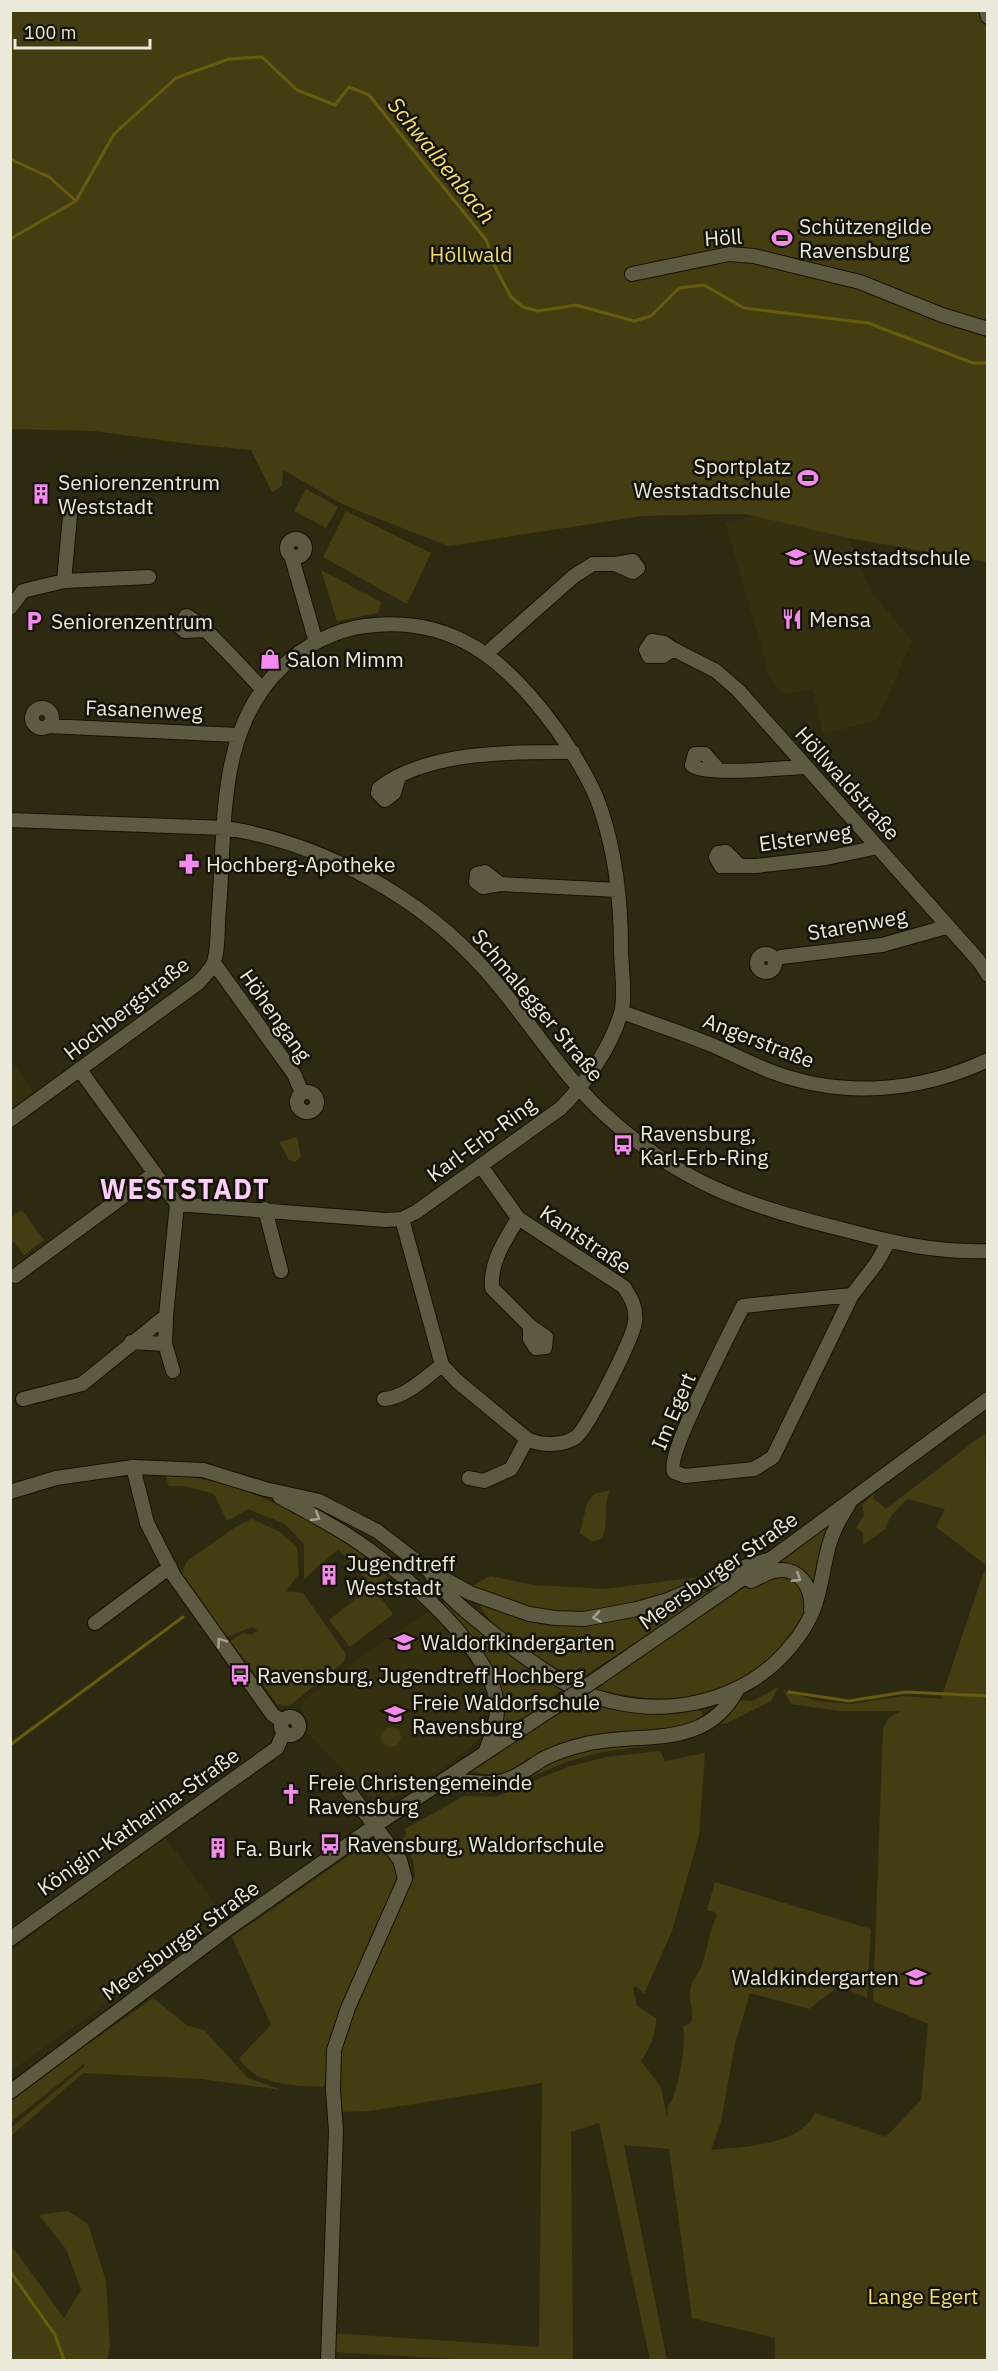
<svg xmlns="http://www.w3.org/2000/svg" width="998" height="2371" font-family="'IBM Plex Sans',sans-serif">
  <style>
    .built { fill: #353110 }
    .green { fill: #443d12 }
    .lines { fill: none; stroke-linecap: round; stroke-linejoin: round }
    .stream { stroke: #675c0b; stroke-width: 3 }
    .minor-casing { stroke: #161200; stroke-width: 16 }
    .minor { stroke: #5e5a41; stroke-width: 14 }
    .minor-bridge-casing { stroke: #161200; stroke-width: 16; stroke-linecap: butt }
    .minor-bridge { stroke: #5e5a41; stroke-width: 14 }
    .oneway { stroke: #a4a28e }
    .labels { text-anchor: middle; dominant-baseline: central; stroke-width: 5; stroke-linejoin: round; paint-order: stroke }
    .poi-label { font-size: 21px; fill: #ebe9da; stroke: #141308; text-anchor: start }
    .street-label { font-size: 21px; fill: #ebe9da; stroke: #141308 }
    .park-label { font-size: 21px; fill: #f1df60; stroke: #141308 }
    .water-label { font-size: 22px; font-style: italic; fill: #f6e364; stroke: #141308 }
    .district-label { font-size: 27px; font-weight: bold; letter-spacing: 1.5px; fill: #fecdfa; stroke: #141308 }
  </style>
  <rect width="100%" height="100%" fill="#2e2a12"/>
  <path class="built" d="M777,511L839,517L871,592L912,641L877,720L823,734L812,689L783,695L770,677L725,522Z
    M11,1060L34,1093L11,1108H10Z
    M432,1610L482,1680L488,1707L482,1735L470,1748L419,1785L377,1805L308,1733V1721L300,1707L310,1696L372,1649Z
    M164,1836L226,1919L11,2071V1951Z"/>
  <path class="green" d="M11,11H987V562L848,538L746,514H727L642,516L448,546L344,505L283,470L282,486L272,492L251,450L191,444L94,431L11,429Z
    M306,489L338,507L326,528L294,511Z
    M346,511L431,553L407,604L323,557Z
    M321,570L381,602L378,613L337,621Z
    M297,1137L301,1157L295,1162L289,1160L279,1142Z
    M22,1210L44,1240L24,1255L14,1242L10,1244L11,1218Z
    M985,1433L987,1566L936,1527L945,1509L907,1499L891,1516L885,1529L863,1545V1533L856,1528L864,1515L862,1505L875,1492L873,1498L886,1509Z
    M165,1475C219,1474 301,1511 346,1540C361,1550 375,1564 388,1577L373,1588L393,1614L350,1647L329,1620L372,1586L338,1549L304,1579V1544L285,1524L248,1509L227,1521L214,1494L185,1486H169Z
    M611,1490C601,1505 610,1522 602,1538L592,1542L580,1533L587,1503L594,1494Z
    M252,1519L280,1532L297,1547L299,1574L286,1591L303,1593L346,1654L344,1662L289,1706L277,1704L230,1641L243,1633L251,1635L258,1630L252,1627L229,1636L220,1633L181,1575L187,1561L237,1526Z
    M834,1521L817,1593C805,1567 796,1570 770,1567Z
    M987,1569V2360H775V2338L692,2318L669,2149L624,2145L667,2360H650L599,2123L571,2132L573,2360H473L332,2352L331,2333L539,2347L542,2083L370,2111L341,2112L338,2115L340,2039L406,1888L415,1876L413,1860L401,1839L406,1836L405,1829L464,1796L496,1797L567,1767L606,1757L660,1751L665,1761L705,1753L699,1836L672,1931L644,1994L636,1986L633,1989L637,2006L656,2018C656,2034 650,2048 641,2061L661,2087L667,2118L668,2106C678,2097 687,2040 683,2026L691,2023C695,2011 687,1999 691,1986C693,1979 699,1973 702,1965C708,1949 708,1933 717,1916L715,1912L707,1910L715,1882L871,1929L867,1998L839,1986L809,2009L750,1993L735,2044L721,2122L711,2150C743,2147 799,2146 815,2113L886,2137L921,2100L928,2024L873,2001L883,1730L888,1718L901,1711H839L791,1704L783,1690L817,1701L852,1704L903,1696L941,1699L983,1574Z
    M744,1572L575,1682C542,1661 494,1637 477,1600C507,1607 541,1620 572,1623C631,1629 691,1593 744,1572Z
    M783,1575L793,1578L806,1592L805,1622C793,1636 781,1656 766,1667C712,1707 651,1704 590,1687L748,1585Z
    M490,1576L534,1585L605,1589L699,1577L672,1592L601,1613L537,1612L470,1587Z
    M449,1599L491,1637L561,1691L492,1740L500,1705L441,1604Z
    M778,1687L771,1701L725,1724L718,1723L741,1700L753,1701Z
    M580,1699L632,1711L697,1709L702,1712L703,1719C659,1740 611,1729 566,1743C530,1755 512,1784 471,1771L493,1757L553,1708Z
    M381 1737a10 10 0 1 1 20 0a10 10 0 1 1-20 0Z
    M708,1727L696,1736L680,1742L602,1752L566,1762L500,1790L485,1793L447,1792C463,1783 483,1792 501,1787C527,1781 551,1758 579,1750C623,1738 667,1749 708,1727Z
    M377,1836L402,1877L333,2034L326,2068V2083L322,2087C292,2085 256,2086 239,2058L271,2025L232,1937Z
    M153,1998L188,2026L204,2030L248,2078L282,2090L201,2079L83,2073L11,2136V2128L84,2067L85,2063L11,2122V2099Z
    M67,2211L88,2224L106,2281L110,2347L107,2360H11V2245L64,2318L81,2290L66,2249L39,2215Z"/>
  <g class="lines">
    <path class="stream" d="M10,159L49,177L76,201
      M10,239L76,201L114,134L176,78L229,59L262,57L297,90L335,105L349,87L369,95L487,241L494,265L511,297L523,307L538,311L576,305L634,321L651,316L679,288L704,285L744,308L868,323L973,363H988
      M789,1692L849,1701L906,1692L988,1696
      M10,1745L183,1617
      M10,2271L55,2335L64,2360"/>
    <g class="minor-casing">
      <path id="minor" d="M986,10L988,17
        M632,274L729,254L754,256L860,282L942,315L988,329
        M287 548a9 9 0 1 1 18 0a9 9 0 1 1-18 0Z
        M291,555L316,642
        M633,561L638,568L633,572L615,564Z
        M64,581L70,516
        M10,608L23,591L64,581L149,577
        M205,630L185,631L179,626L186,616C198,618 250,676 262,689
        M652,641L664,643L673,649L663,656H649L646,650Z
        M673,649L716,671L738,690L979,961L988,975
        M486,654L574,576L593,564H615
        M32 718a10 10 0 1 1 20 0a10 10 0 1 1-20 0Z
        M48,726L237,735
        M717,768L705,754H695L692,765C702,776 786,768 805,767
        M399,776L394,793L385,800L378,793L379,788C430,750 512,752 573,752
        M10,820L225,828C322,843 422,897 487,972C526,1016 557,1068 599,1109C677,1183 747,1206 849,1231C894,1243 940,1253 988,1251
        M738,864L726,852L718,853L716,857L721,866H756L826,858L878,847
        M500,884L485,872L477,874L476,882L483,887L500,884L618,890
        M757 963a9 9 0 1 1 18 0a9 9 0 1 1-18 0Z
        M775,961L781,957L882,945L946,927
        M214,963L294,1074L302,1093
        M622,1012C652,1023 683,1033 712,1045C733,1054 753,1065 775,1073C845,1098 920,1092 988,1060
        M297 1102a10 10 0 1 1 20 0a10 10 0 1 1-20 0Z
        M10,1120L198,983C203,977 212,969 214,962C219,947 217,925 219,908C226,824 216,728 284,665C306,645 335,630 365,626C454,614 508,662 557,730C574,754 592,782 601,810C616,855 621,902 621,949C621,966 626,998 621,1013C611,1047 586,1083 561,1108L416,1212L402,1219L386,1220L177,1204L80,1070
        M265,1209L281,1271
        M518,1218C505,1241 490,1261 492,1288L530,1326V1339L536,1348L545,1347L546,1337L530,1326
        M402,1219L442,1365L457,1381L527,1439C541,1446 563,1446 576,1437C588,1428 633,1338 635,1322C637,1308 631,1298 624,1287L518,1218L481,1166
        M15,1276L155,1173
        M852,1295L773,1457L754,1469L685,1476L674,1472C665,1457 732,1329 743,1306L852,1295L876,1264L889,1241
        M131,1342L165,1344
        M173,1371L165,1344L166,1316L177,1204
        M23,1399L82,1384L166,1316
        M384,1399C405,1398 426,1377 442,1365
        M133,1467L147,1523L174,1576L273,1715L282,1721
        M469,1478L484,1481L511,1469L527,1439
        M10,1492L56,1478L133,1467L203,1470L265,1489L319,1501L377,1531L428,1570L470,1593L529,1614L555,1618L584,1619L637,1609L668,1600L741,1568L771,1559
        M280,1497C304,1510 329,1523 352,1538C398,1568 497,1651 497,1709C497,1724 490,1739 485,1753
        M430,1572C446,1597 472,1616 495,1635C524,1656 550,1677 583,1692C654,1722 742,1706 791,1646C822,1609 818,1587 829,1545C833,1530 841,1517 849,1504
        M751,1581C758,1578 766,1573 774,1571C799,1565 813,1588 811,1610
        M95,1623L170,1567
        M598,1678L771,1559L988,1399
        M281 1726a9 9 0 1 1 18 0a9 9 0 1 1-18 0Z
        M444,1780C463,1780 485,1786 503,1781C518,1777 530,1767 543,1759C555,1753 569,1748 582,1745C637,1730 704,1753 737,1690
        M10,1939L277,1748L284,1732
        M10,2092L226,1930L376,1825L553,1708
        M328,2360L336,2131L333,2090L334,2050L348,2008L405,1879L400,1860L346,1787"/>
    </g>
    <use href="#minor" class="minor"/>
    <g class="minor-bridge-casing">
      <path id="minor-bridge" d="M553,1708L598,1678"/>
    </g>
    <use href="#minor-bridge" class="minor-bridge"/>
  </g>
  <defs><path id="oneway-chevron" d="M-2-3.5L2.5 0L-2 3.5" fill="none" stroke-width="1.6" stroke-linecap="round" stroke-linejoin="round" transform="scale(1.5)"/></defs>
  <g class="oneway">
    <use href="#oneway-chevron" transform="translate(316 1517) rotate(30)"/>
    <use href="#oneway-chevron" transform="translate(797 1578) rotate(33)"/>
    <use href="#oneway-chevron" transform="translate(597 1617) rotate(171)"/>
    <use href="#oneway-chevron" transform="translate(221 1642) rotate(-125)"/>
  </g>
  <defs>
    <g id="stadium-bare" transform="scale(1.62)"><path d="M0-5a6.5 5 0 1 0 0 10a6.5 5 0 1 0 0-10ZM-3.5-1.8h7v3.6h-7Z" fill="#f589ef" stroke="#141308" stroke-width="2.5" paint-order="stroke"/></g>
    <g id="building-bare" transform="scale(1.62)"><path d="M-4-6H4V6H1V3H-1V6H-4ZM-2.5-4.3h1.7v1.8h-1.7ZM.8-4.3h1.7v1.8H.8ZM-2.5-1h1.7V.8h-1.7ZM.8-1h1.7V.8H.8Z" fill="#f589ef" stroke="#141308" stroke-width="2.5" paint-order="stroke"/></g>
    <g id="school-bare" transform="scale(1.62)"><path d="M0-5L7-2L0 1L-7-2ZM-4 1L0 2.5L4 1V4Q0 6-4 4Z" fill="#f589ef" stroke="#141308" stroke-width="2.5" paint-order="stroke"/></g>
    <g id="restaurant-bare" transform="scale(1.62)"><path d="M-5-6h1v4h1v-4h1v4h1v-4h1v5L-1.5 .5V6h-2V.5L-5-1ZM5-6V6H3V1.5H1.5Q1.5-4 5-6Z" fill="#f589ef" stroke="#141308" stroke-width="2.5" paint-order="stroke"/></g>
    <g id="parking-bare" transform="scale(1.62)"><path d="M-3.5-5.5H1a3.5 3.5 0 0 1 0 7H-1V5.5H-3.5ZM-1-3.4V-.6H.8a1.4 1.4 0 0 0 0-2.8Z" fill="#f589ef" stroke="#141308" stroke-width="2.5" paint-order="stroke"/></g>
    <g id="shop-bare" transform="scale(1.62)"><path d="M-5-2.5h2.3a2.7 3.5 0 0 1 5.4 0H5L5.5 6h-11ZM-1.5-2.5h3a1.5 2.3 0 0 0-3 0Z" fill="#f589ef" stroke="#141308" stroke-width="2.5" paint-order="stroke"/></g>
    <g id="pharmacy-bare" transform="scale(1.62)"><path d="M-2-6h4v4h4v4h-4v4h-4v-4h-4v-4h4Z" fill="#f589ef" stroke="#141308" stroke-width="2.5" paint-order="stroke"/></g>
    <g id="bus-bare" transform="scale(1.62)"><path d="M-5-6H5V4H4V6H2V4H-2V6H-4V4H-5ZM-3.5-4V0h7V-4ZM-3.5 1.2v1.5H-2V1.2ZM2 1.2v1.5H3.5V1.2Z" fill="#f589ef" stroke="#141308" stroke-width="2.5" paint-order="stroke"/></g>
    <g id="church-bare" transform="scale(1.62)"><path d="M-1.2-6h2.4v3.5h3.3v2.4h-3.3V6h-2.4V-.1h-3.3v-2.4h3.3Z" fill="#f589ef" stroke="#141308" stroke-width="2.5" paint-order="stroke"/></g>
  </defs>
  <g fill-rule="evenodd">
    <use href="#stadium-bare" x="782" y="238"/>
    <use href="#stadium-bare" x="808" y="478"/>
    <use href="#building-bare" x="41" y="494"/>
    <use href="#school-bare" x="796" y="557"/>
    <use href="#restaurant-bare" x="792" y="619"/>
    <use href="#parking-bare" x="34" y="621"/>
    <use href="#shop-bare" x="270" y="659"/>
    <use href="#pharmacy-bare" x="189" y="864"/>
    <use href="#bus-bare" x="623" y="1145"/>
    <use href="#building-bare" x="329" y="1575"/>
    <use href="#school-bare" x="404" y="1642"/>
    <use href="#bus-bare" x="240" y="1675"/>
    <use href="#school-bare" x="395" y="1714"/>
    <use href="#church-bare" x="291" y="1794"/>
    <use href="#bus-bare" x="330" y="1844"/>
    <use href="#building-bare" x="218" y="1848"/>
    <use href="#school-bare" x="916" y="1977"/>
  </g>
  <g class="labels">
    <g class="poi-label">
      <text x="799" y="226">Schützengilde<tspan x="799" dy="24">Ravensburg</tspan></text>
      <text x="791" y="466" text-anchor="end">Sportplatz<tspan x="791" dy="24">Weststadtschule</tspan></text>
      <text x="58" y="482">Seniorenzentrum<tspan x="58" dy="24">Weststadt</tspan></text>
      <text x="813" y="557">Weststadtschule</text>
      <text x="809" y="619">Mensa</text>
      <text x="51" y="621">Seniorenzentrum</text>
      <text x="287" y="659">Salon Mimm</text>
      <text x="206" y="864">Hochberg-Apotheke</text>
      <text x="640" y="1133">Ravensburg,<tspan x="640" dy="24">Karl-Erb-Ring</tspan></text>
      <text x="346" y="1563">Jugendtreff<tspan x="346" dy="24">Weststadt</tspan></text>
      <text x="421" y="1642">Waldorfkindergarten</text>
      <text x="257" y="1675">Ravensburg, Jugendtreff Hochberg</text>
      <text x="412" y="1702">Freie Waldorfschule<tspan x="412" dy="24">Ravensburg</tspan></text>
      <text x="308" y="1782">Freie Christengemeinde<tspan x="308" dy="24">Ravensburg</tspan></text>
      <text x="347" y="1844">Ravensburg, Waldorfschule</text>
      <text x="235" y="1848">Fa. Burk</text>
      <text x="899" y="1977" text-anchor="end">Waldkindergarten</text>
    </g>
    <g class="street-label">
      <text transform="translate(723 237) rotate(-4)">Höll</text>
      <text transform="translate(144 709) rotate(2)">Fasanenweg</text>
      <text transform="translate(848 783) rotate(48)">Höllwaldstraße</text>
      <text transform="translate(805 837) rotate(-8)">Elsterweg</text>
      <text transform="translate(857 924) rotate(-10)">Starenweg</text>
      <text transform="translate(538 1005) rotate(50)">Schmalegger Straße</text>
      <text transform="translate(126 1008) rotate(-38)">Hochbergstraße</text>
      <text transform="translate(276 1015) rotate(55)">Höhengang</text>
      <text transform="translate(759 1040) rotate(21)">Angerstraße</text>
      <text transform="translate(481 1139) rotate(-36)">Karl-Erb-Ring</text>
      <text transform="translate(586 1239) rotate(34)">Kantstraße</text>
      <text transform="translate(673 1411) rotate(-67)">Im Egert</text>
      <text transform="translate(718 1570) rotate(-35)">Meersburger Straße</text>
      <text transform="translate(138 1821) rotate(-35)">Königin-Katharina-Straße</text>
      <text transform="translate(180 1940) rotate(-36)">Meersburger Straße</text>
    </g>
    <g class="park-label">
      <text x="471" y="254">Höllwald</text>
      <text x="923" y="2296">Lange Egert</text>
    </g>
    <g class="water-label">
      <text transform="translate(442 160) rotate(51)">Schwalbenbach</text>
    </g>
    <g class="district-label">
      <text x="185" y="1188">WESTSTADT</text>
    </g>
  </g>
  <rect width="998" height="2371" fill="none" stroke="#ebe9da" stroke-width="24"/>
  <path d="M15 39v9h135v-9" fill="none" stroke="#ebe9da" stroke-width="3"/>
  <text x="24" y="39" font-size="18" fill="#ebe9da" stroke="#141308" stroke-width="4.5" paint-order="stroke">100 m</text>
</svg>
